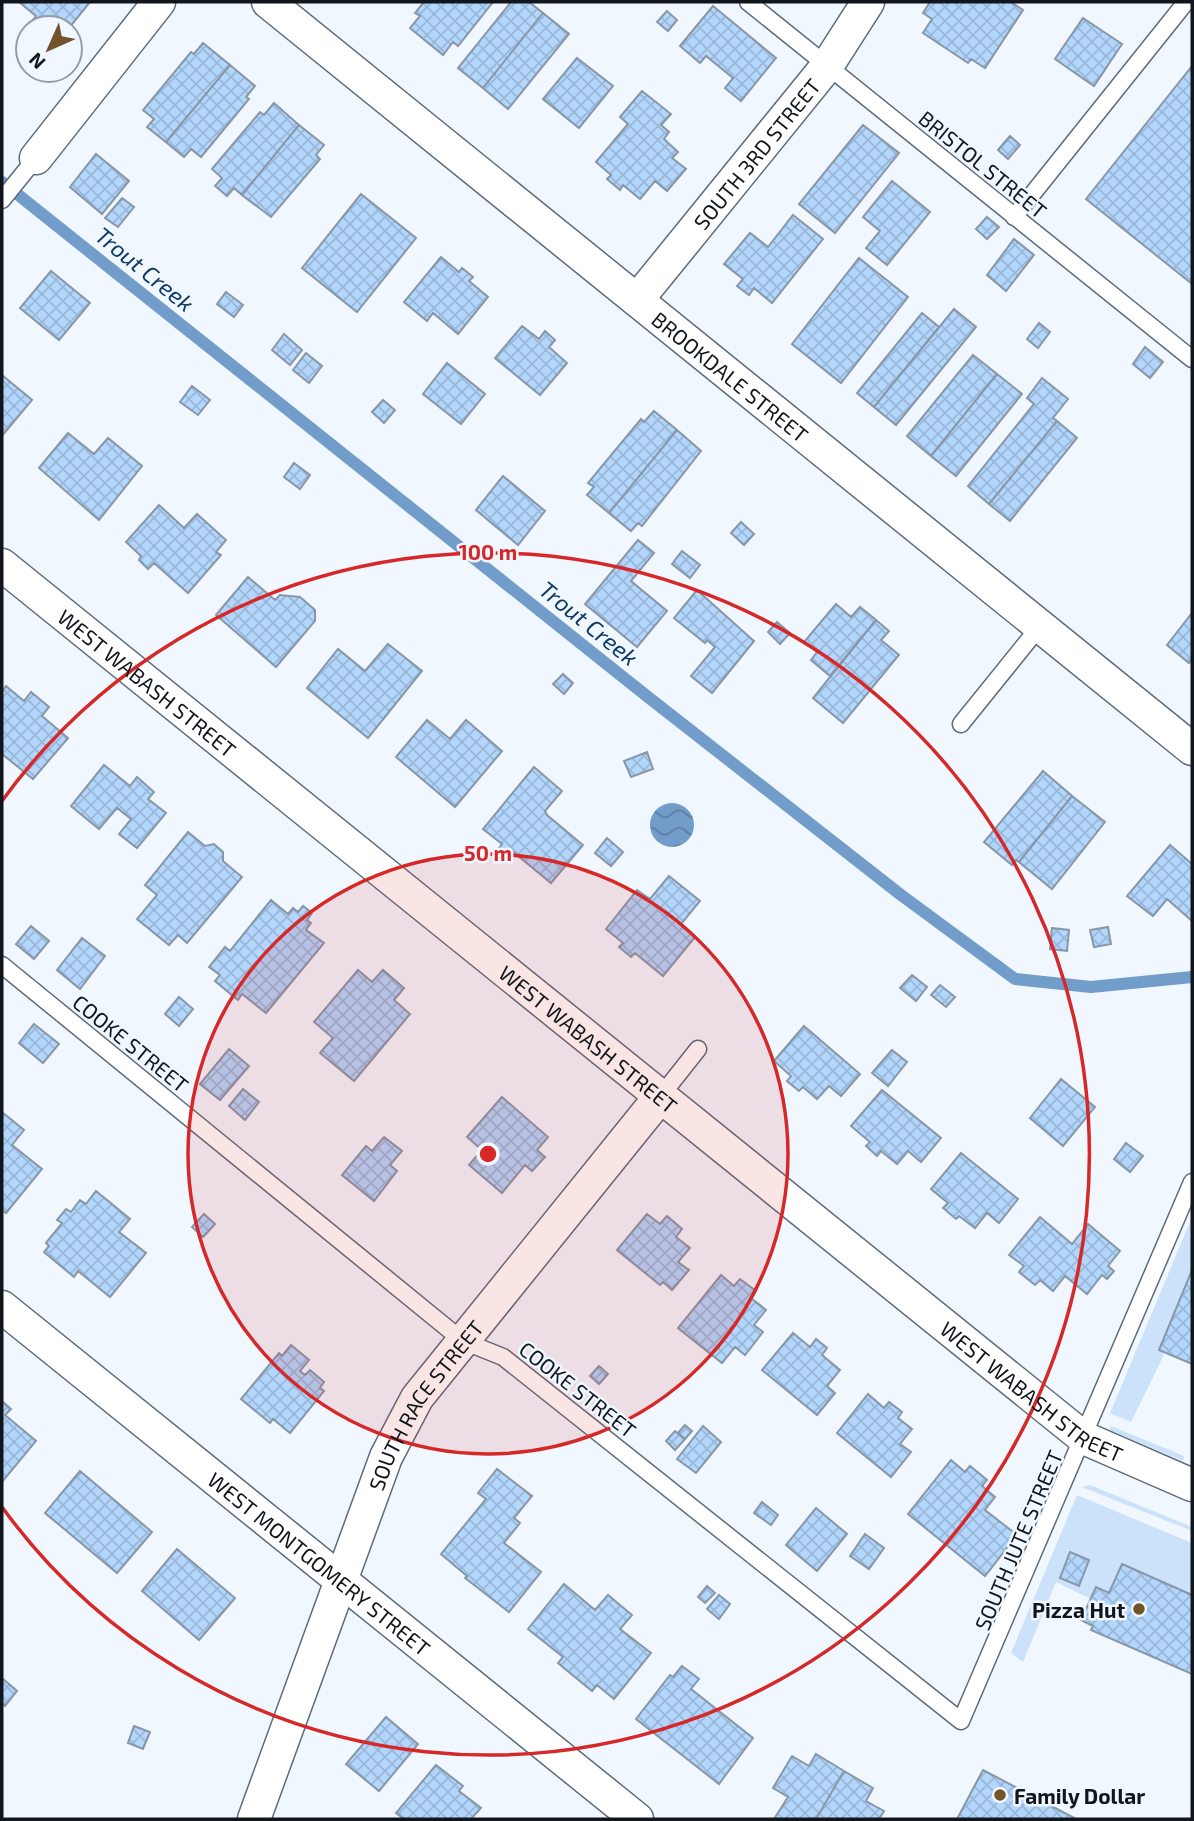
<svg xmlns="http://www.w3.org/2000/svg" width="1194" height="1821" font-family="'Exo 2',sans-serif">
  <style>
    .green { fill: #cce2fb }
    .water { fill: url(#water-waves) }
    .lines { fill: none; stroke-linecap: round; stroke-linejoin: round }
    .stream { stroke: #729cca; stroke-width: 12 }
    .building { fill: url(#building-cross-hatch); stroke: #8897a8; stroke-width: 2 }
    .lane-casing { stroke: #5d6b7b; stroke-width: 19 }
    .street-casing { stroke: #5d6b7b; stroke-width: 35 }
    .lane { stroke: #fff; stroke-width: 16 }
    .street { stroke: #fff; stroke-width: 32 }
    .ring { fill: none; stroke: #d62828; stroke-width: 3.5 }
    .poi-dot { fill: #735329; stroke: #f0f7fe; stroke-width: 2.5 }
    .labels { text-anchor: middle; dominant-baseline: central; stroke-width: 5; stroke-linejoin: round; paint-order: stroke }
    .street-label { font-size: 21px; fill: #10161c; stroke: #f0f7fe }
    .poi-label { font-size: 21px; font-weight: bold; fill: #10161c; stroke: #f0f7fe; text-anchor: end }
    .water-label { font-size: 23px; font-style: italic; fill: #0e3b67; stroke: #f0f7fe }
    .centre { fill: #d62828; stroke: #f0f7fe; stroke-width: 3.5 }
    .ring-label { font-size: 21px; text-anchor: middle; font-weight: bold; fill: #d62828; stroke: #f0f7fe; stroke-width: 5; stroke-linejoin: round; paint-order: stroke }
  </style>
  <defs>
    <pattern id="water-waves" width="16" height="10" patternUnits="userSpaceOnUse" patternTransform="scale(1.75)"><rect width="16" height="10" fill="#729cca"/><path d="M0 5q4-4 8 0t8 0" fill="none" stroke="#5c7ea3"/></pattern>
    <pattern id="building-cross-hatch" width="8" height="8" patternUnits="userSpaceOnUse" patternTransform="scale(1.75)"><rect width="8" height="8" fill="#b3d6fd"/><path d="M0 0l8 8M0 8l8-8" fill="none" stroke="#99b7d8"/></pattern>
  </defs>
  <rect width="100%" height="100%" fill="#f0f7fe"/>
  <path class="green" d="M1192,1217V1270L1159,1350L1164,1352L1162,1359L1131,1422L1110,1413Z
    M1111,1426L1184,1456L1183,1461L1110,1430Z
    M1090,1485L1192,1527V1531L1082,1487Z
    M1077,1495L1192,1543V1595L1122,1564L1109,1593L1096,1587L1091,1599L1056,1582L1023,1662L1011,1653Z"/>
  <path class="water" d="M650 825a22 22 0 1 1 44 0a22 22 0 1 1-44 0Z"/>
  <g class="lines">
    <path class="stream" d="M2,182L648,697L901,895L1015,979L1091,987L1192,977"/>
  </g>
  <path class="building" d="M19,2H90L69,28H31L28,26L36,16Z
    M424,2H493L458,46L453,42L443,55L410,28L420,16L415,13Z
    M511,2H529L543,13L483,88L458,68Z
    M930,2H1011L1023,10L985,68L971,59L968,63L923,33L932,19L923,13Z
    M713,6L776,58L741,101L725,88L733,78L706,56L700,63L680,46Z
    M667,11L677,20L668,31L657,22Z
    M543,13L569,34L508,109L483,88Z
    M1083,18L1122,44L1094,86L1055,59Z
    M203,43L230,65L166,142L147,127L154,119L143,110L191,52L194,54Z
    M577,58L613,86L579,128L543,99Z
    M230,65L255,86L246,97L249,99L201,157L191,149L184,157L166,142Z
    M1192,66V284L1086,199Z
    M642,91L671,114L661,125L669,132L664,139L678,152L672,158L686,169L667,191L655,181L640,199L623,185L620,190L607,179L611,175L596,162L628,124L620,117Z
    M274,103L299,125L242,195L234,188L227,196L215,186L222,178L212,169L260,112L264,115Z
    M299,125L324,145L316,155L320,159L271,217L242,195Z
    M863,125L899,153L835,233L799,204Z
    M1010,136L1020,145L1008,159L998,150Z
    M96,154L129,181L102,214L70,187Z
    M892,181L930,212L887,265L866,248L880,231L863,217Z
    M361,194L416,238L357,312L302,268Z
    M122,198L134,207L118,227L105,218Z
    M793,215L823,239L772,303L754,288L749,295L737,286L743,279L724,264L750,233L768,247Z
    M987,217L999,227L987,239L976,229Z
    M1014,239L1034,255L1006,291L987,275Z
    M441,257L459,272L462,268L473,277L469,281L488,297L458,334L433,313L427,321L404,302Z
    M859,258L908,297L841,383L792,344Z
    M51,271L90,303L59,340L20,308Z
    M226,292L243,305L234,317L217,304Z
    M954,309L976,327L896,425L874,407Z
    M922,313L939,327L874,407L857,393Z
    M1039,323L1050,332L1038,348L1027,339Z
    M522,326L539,339L545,331L555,340L549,347L567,363L540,395L495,358Z
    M284,334L302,350L290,365L272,350Z
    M1145,347L1163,362L1150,378L1133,364Z
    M306,353L322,366L309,383L293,370Z
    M973,355L997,374L931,456L907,436Z
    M447,363L485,394L461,424L423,394Z
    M997,374L1022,394L956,476L931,456Z
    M2,375L32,400L2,436Z
    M1042,378L1068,399L1053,418L1057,421L989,504L968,486L1034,404L1027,398Z
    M192,386L210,400L198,415L180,402Z
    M383,400L395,410L384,423L372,412Z
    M654,411L677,430L609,513L587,495L594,487L588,483L641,419L644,422Z
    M1057,421L1077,438L1010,521L989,504Z
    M677,430L701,451L642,526L638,523L631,531L609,513Z
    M68,433L94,454L108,438L142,466L99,520L39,468Z
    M294,463L310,475L300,489L284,477Z
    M503,476L545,511L518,545L476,510Z
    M159,505L184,528L197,514L226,540L216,552L221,555L188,593L154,563L148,569L139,560L141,556L126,542Z
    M741,522L754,534L744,545L731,533Z
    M638,540L654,553L631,581L667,611L637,647L585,604Z
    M682,551L700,565L690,578L672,564Z
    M248,577L275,600L280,595L300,597L315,610V621L276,667L216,615Z
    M697,590L754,641L712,693L691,676L715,647L707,640L705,643L674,618Z
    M836,604L851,617L860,607L876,620L830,676L811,660L817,652L804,642Z
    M1192,613V659L1189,663L1167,645Z
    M876,620L889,631L881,640L899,655L843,723L813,698Z
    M777,622L790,633L780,644L768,632Z
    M388,644L422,671L368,738L307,688L338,649L365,671Z
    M563,674L573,683L564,694L553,684Z
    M6,686L24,701L31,692L49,707L42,716L68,738L33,779L2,754V692Z
    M427,720L450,739L466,720L502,751L455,807L396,757Z
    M647,752L653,769L631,777L624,761Z
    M104,765L130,786L137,777L154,792L148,799L166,813L137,848L119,834L131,819L117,808L99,829L71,806Z
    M534,767L562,791L545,811L547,815L583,845L551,883L512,851L506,859L497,851L502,844L483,829Z
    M1043,771L1072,796L1019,862L1016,860L1012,865L984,842Z
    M1072,796L1105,822L1052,889L1019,862Z
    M188,832L205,846L214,844L223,852V861L242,877L187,943L178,935L169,945L137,919L157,895L145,885Z
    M607,838L623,852L611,866L595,853Z
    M1170,845L1192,864V921L1167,899L1153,916L1127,896Z
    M669,876L700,901L681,924L695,937L663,976L635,953L631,957L619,947L623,943L606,929L637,890L650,899Z
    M271,900L288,914L293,908L298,912L303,906L312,913L307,920L311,923L306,930L324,943L266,1013L242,994L238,1000L215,981L220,975L209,967L225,947L230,951Z
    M31,926L49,941L34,959L16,944Z
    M1108,927L1111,944L1094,947L1090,930Z
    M1052,928L1069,930L1067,951L1050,949Z
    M82,938L105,956L80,989L57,970Z
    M358,970L372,982L383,970L404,988L394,1000L410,1014L354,1081L320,1053L333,1038L314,1022Z
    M912,975L927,987L916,1001L900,988Z
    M940,985L955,997L946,1007L931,995Z
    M179,997L193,1009L179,1026L165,1014Z
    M34,1024L59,1044L43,1063L19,1043Z
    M804,1026L860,1074L841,1096L829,1086L817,1099L803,1087L799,1091L787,1081L791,1076L774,1061Z
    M229,1049L249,1066L220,1100L200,1084Z
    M892,1050L907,1062L888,1086L872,1073Z
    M1061,1079L1095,1107L1063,1146L1030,1118Z
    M243,1089L259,1102L245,1120L229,1106Z
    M882,1090L941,1138L921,1162L908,1151L897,1164L881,1151L877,1156L866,1146L870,1142L851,1126Z
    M502,1097L548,1137L537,1150L545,1157L532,1171L525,1165L502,1193L469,1165L482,1150L467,1137Z
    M2,1112L24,1130L12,1145L42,1169L6,1213L2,1210Z
    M384,1137L402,1151L390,1165L397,1171L374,1201L342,1175L366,1146L372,1151Z
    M1126,1143L1143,1156L1130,1172L1114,1159Z
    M961,1153L1018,1199L999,1223L987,1213L975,1228L959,1216L956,1219L943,1208L948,1203L931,1189Z
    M96,1191L130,1219L119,1232L146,1253L110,1297L78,1271L74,1277L44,1252L49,1246L46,1243L62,1223L57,1220L66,1209L71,1212L80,1200L86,1204Z
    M204,1214L215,1224L203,1237L192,1227Z
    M647,1214L660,1224L667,1216L682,1229L676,1237L690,1248L678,1262L689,1270L672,1290L663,1282L660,1285L617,1250Z
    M1040,1217L1072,1244L1088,1224L1120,1251L1108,1266L1114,1271L1107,1279L1102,1275L1087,1294L1065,1276L1053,1291L1040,1280L1035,1285L1019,1272L1024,1266L1009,1255Z
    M1192,1270V1364L1159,1350Z
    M721,1275L734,1286L740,1279L756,1291L751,1298L766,1310L754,1325L763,1332L745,1355L735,1347L722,1363L678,1328Z
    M793,1333L810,1347L816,1339L827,1348L822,1355L840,1370L827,1386L835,1393L817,1415L762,1370Z
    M291,1345L309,1360L300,1371L305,1375L310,1370L324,1382L320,1388L324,1391L290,1433L273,1419L270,1423L241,1399L279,1353L282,1356Z
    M599,1366L608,1374L599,1384L590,1376Z
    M868,1394L884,1408L889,1402L902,1412L898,1418L912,1429L900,1444L911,1452L891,1477L837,1433Z
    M2,1401L11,1409L5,1415L36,1441L2,1482Z
    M685,1425L692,1431L685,1439L678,1433Z
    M703,1426L721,1442L696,1473L677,1459Z
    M675,1431L685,1439L675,1450L666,1441Z
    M951,1460L965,1472L970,1466L987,1480L982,1486L995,1497L985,1510L1017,1535L985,1576L908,1514Z
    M497,1469L532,1496L514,1518L520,1523L504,1543L541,1572L509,1612L465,1578L467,1576L441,1554L486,1499L478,1493Z
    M80,1471L152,1532L117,1573L45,1513Z
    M762,1502L778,1515L771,1525L754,1513Z
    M816,1508L847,1534L817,1571L786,1545Z
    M865,1534L884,1548L869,1569L850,1556Z
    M177,1549L235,1598L199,1640L142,1591Z
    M1070,1552L1089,1560L1079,1586L1060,1578Z
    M1122,1564L1192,1595V1674L1091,1630L1093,1626L1081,1620L1096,1587L1109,1593Z
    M564,1584L595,1610L608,1595L632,1615L620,1629L651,1653L614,1699L597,1685L592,1691L558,1663L563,1657L528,1629Z
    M707,1586L715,1593L705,1603L698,1597Z
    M719,1595L730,1604L719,1619L707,1609Z
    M682,1666L699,1679L691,1689L753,1738L719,1784L636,1719L670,1675L673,1677Z
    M2,1678L17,1691L5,1706L2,1703Z
    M386,1717L418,1744L379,1791L346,1764Z
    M134,1726L150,1732L143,1749L128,1743Z
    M816,1754L844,1771L816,1819H774L788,1797L773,1788L792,1756L809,1766Z
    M436,1765L463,1786L459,1791L481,1808L471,1819H404L396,1813Z
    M983,1770L1076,1819H957Z
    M844,1771L873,1788L866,1801L884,1811L879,1819H816Z"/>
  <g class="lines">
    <g class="lane-casing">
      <path id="lane" d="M748,2L1192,359
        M2,200L36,158
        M1014,217L1186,2
        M961,724L1040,626
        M2,965L463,1341L503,1357L961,1721L1192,1182
        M660,1097L698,1049"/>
    </g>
    <g class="street-casing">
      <g id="street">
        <path id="s1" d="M268,2L1192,749"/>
        <path d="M36,158L159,2"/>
        <path id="s2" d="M637,300L827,66L868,2"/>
        <path id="s3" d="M2,565L1084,1438L1192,1485"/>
        <path id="s4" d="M2,1307L637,1819"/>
        <path id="s5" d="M254,1819L386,1457L417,1398L660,1097"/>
      </g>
    </g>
    <use href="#lane" class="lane"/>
    <use href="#street" class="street"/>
  </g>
  <circle cx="488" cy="1154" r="300" fill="#d62828" fill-opacity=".12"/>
  <g class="ring">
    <circle cx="488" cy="1154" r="300"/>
    <path d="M2 801A601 601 0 1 1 2 1507"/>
  </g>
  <g class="poi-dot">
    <circle cx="1139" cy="1609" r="7"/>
    <circle cx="1000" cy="1795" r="7"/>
  </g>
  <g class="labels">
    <g class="street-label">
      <text stroke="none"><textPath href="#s2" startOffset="189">SOUTH 3RD STREET</textPath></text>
      <text transform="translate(983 164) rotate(39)">BRISTOL STREET</text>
      <text stroke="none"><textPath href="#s1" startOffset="595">BROOKDALE STREET</textPath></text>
      <text stroke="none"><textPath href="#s3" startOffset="187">WEST WABASH STREET</textPath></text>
      <text stroke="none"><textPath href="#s3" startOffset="754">WEST WABASH STREET</textPath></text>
      <text transform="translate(131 1043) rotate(39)">COOKE STREET</text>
      <text transform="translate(578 1389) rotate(38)">COOKE STREET</text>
      <text stroke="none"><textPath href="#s3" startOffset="1321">WEST WABASH STREET</textPath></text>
      <text stroke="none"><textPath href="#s5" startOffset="450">SOUTH RACE STREET</textPath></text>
      <text transform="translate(1018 1540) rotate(-67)">SOUTH JUTE STREET</text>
      <text stroke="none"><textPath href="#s4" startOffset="408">WEST MONTGOMERY STREET</textPath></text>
    </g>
    <g class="poi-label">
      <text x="1125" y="1609">Pizza Hut</text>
      <text x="1014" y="1795" text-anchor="start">Family Dollar</text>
    </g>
    <g class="water-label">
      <text transform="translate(145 269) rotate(39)">Trout Creek</text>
      <text transform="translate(589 623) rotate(39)">Trout Creek</text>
    </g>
  </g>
  <circle cx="488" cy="1154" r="10" class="centre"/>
  <g class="ring-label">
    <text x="488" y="560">100 m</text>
    <text x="488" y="861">50 m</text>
  </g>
  <rect width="1194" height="1821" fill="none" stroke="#10161c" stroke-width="7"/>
  <g transform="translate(49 49) rotate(225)"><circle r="33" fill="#f0f7fe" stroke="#969da4" stroke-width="2"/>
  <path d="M0-5L12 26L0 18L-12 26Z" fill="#735329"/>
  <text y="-10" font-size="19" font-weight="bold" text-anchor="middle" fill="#10161c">N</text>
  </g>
</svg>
